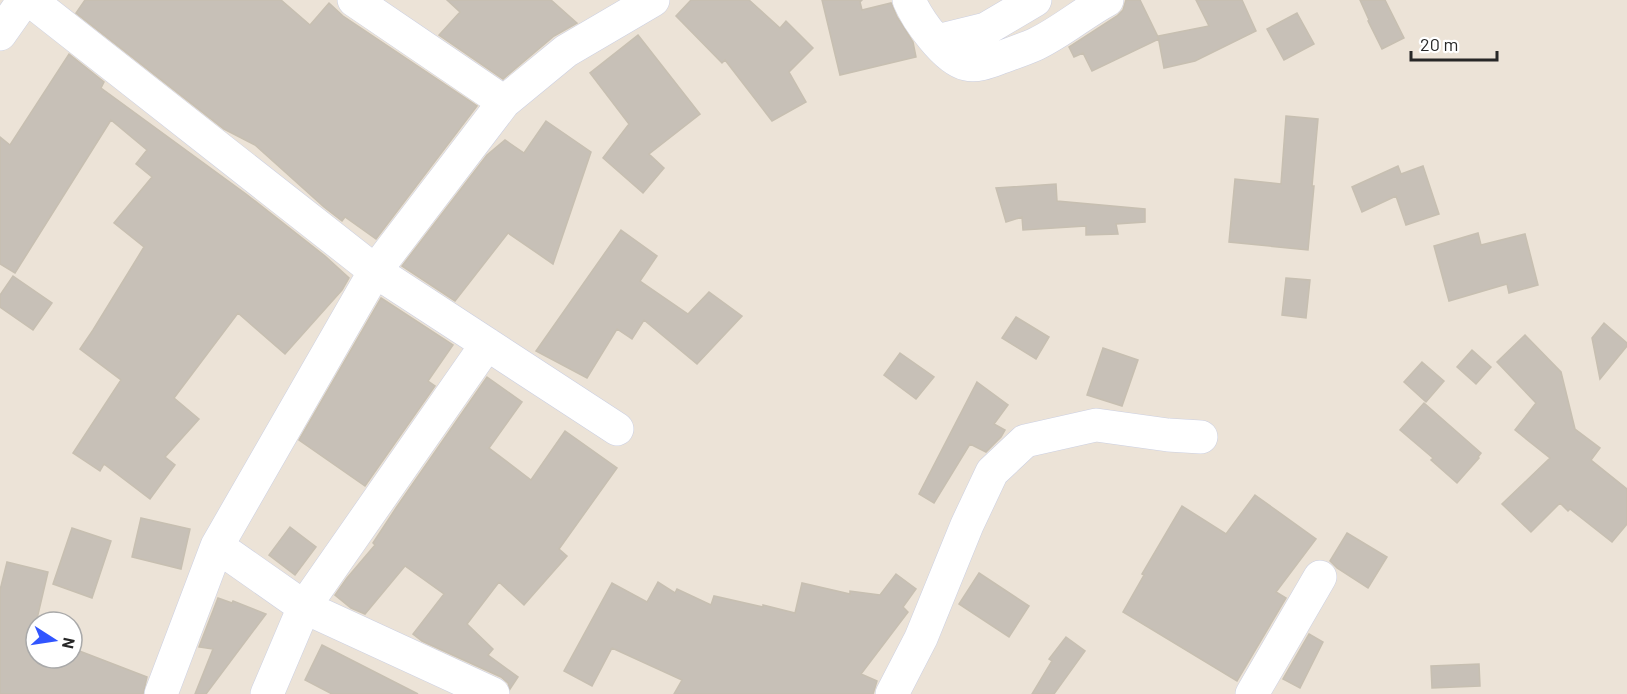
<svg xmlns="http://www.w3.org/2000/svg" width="1627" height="694" font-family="Barlow,sans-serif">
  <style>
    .building { fill: #c7c0b7; stroke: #c7bfb1; stroke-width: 1.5 }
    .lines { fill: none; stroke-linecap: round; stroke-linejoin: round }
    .minor-casing { stroke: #ccd0e2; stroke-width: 34 }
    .minor { stroke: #fff; stroke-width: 33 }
  </style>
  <rect width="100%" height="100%" fill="#ece3d7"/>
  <path class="building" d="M85,0H281L310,25L329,3L343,16L477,106L376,239L345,217L342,221L324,207L255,145L224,129L76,13Z
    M447,0H551L577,23L554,36L503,79L439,35L460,12Z
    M691,0H749L780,28L786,21L813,48L789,72L806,102L772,121L725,60L722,63L676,16Z
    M822,0H862L860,2L862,10L891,3L897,17L913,42L916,57L840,75Z
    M1126,0H1140L1159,39L1092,71L1083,53L1074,57L1069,47L1117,16L1123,10Z
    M1196,0H1242L1256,31L1195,61L1164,68L1158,36L1209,26Z
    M1360,0H1385L1404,38L1382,49L1368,21L1369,20Z
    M1297,13L1314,44L1284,60L1267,29Z
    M638,35L700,114L649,154L664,168L643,193L603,158L629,124L590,73Z
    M69,54L104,82L101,88L246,194L325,256L349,278L342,290L285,354L238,313L174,398L199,419L165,457L175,465L150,499L104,464L100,471L73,453L121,380L80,349L93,330L144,247L114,223L152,177L136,164L147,150L111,120L15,273L0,264V137L10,145Z
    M1286,116L1318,119L1312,186H1314L1308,250L1229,242L1235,179L1281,184Z
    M546,121L591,152L553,264L508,233L455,301L402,266L487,155L505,140L524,153Z
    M1398,166L1401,174L1423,166L1439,214L1406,225L1396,196L1362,212L1352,187Z
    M1056,184L1057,201L1145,209V222L1116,224L1118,234L1086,235V226L1023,230L1022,217L1006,222L996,188Z
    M621,230L657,256L640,281L688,314L709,292L742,316L697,364L644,320L632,339L617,329L587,378L536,351Z
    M1478,233L1481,245L1525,234L1538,285L1509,293L1507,284L1449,301L1434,246Z
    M13,276L52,303L33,330L0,307V295Z
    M1286,278L1310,280L1306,318L1282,315Z
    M381,298L453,345L428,381L435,386L365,486L299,440Z
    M1016,317L1049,337L1036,359L1002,338Z
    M1604,323L1627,343V346L1600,379L1592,338Z
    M1525,335L1561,372L1575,429L1600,448L1591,460L1627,489V524L1612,542L1570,509L1568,511L1560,503L1531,532L1502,504L1550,458L1515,430L1536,403L1497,362Z
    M1103,348L1138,360L1122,406L1087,395Z
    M1472,350L1491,367L1476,384L1457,367Z
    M900,353L934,377L916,399L884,375Z
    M1422,362L1444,381L1426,402L1404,382Z
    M487,377L522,402L489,448L531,480L565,431L617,468L559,549L567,556L524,605L499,582L467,624L493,649L488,655L518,677L510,689L508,683L501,677L422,641L413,634L444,594L405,566L365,614L351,608L335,595L347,578L375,545L373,543L396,508Z
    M977,382L1008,405L994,424L1005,430L1001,437L986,452L970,444L934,503L919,494Z
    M1424,403L1481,453L1478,457L1479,458L1457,483L1431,460L1433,458L1400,430Z
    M1255,495L1316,539L1276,592L1286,598L1237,681L1123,612L1144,575L1142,574L1182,506L1226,534Z
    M141,518L190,529L181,569L132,557Z
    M290,527L316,547L295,575L269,555Z
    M72,528L111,541L92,598L53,584Z
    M1347,533L1387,557L1368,588L1337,568L1330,561Z
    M7,562L48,572L36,623L33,622L31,632L36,634V658H72V648L147,677L143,694H0V590Z
    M979,573L1029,606L1009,637L959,604Z
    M896,574L916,589L903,607L908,612L861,674L877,681L873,694H674L682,680L612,648L592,686L564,671L612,583L647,602L658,582L675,593L677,589L711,605L714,596L763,607V605L795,613L802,583L850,594V591L880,595Z
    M218,598L232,603L233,601L266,614L206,694H195L213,649L199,647Z
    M1309,634L1323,642L1300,688L1283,679Z
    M1066,637L1085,651L1054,694H1032L1052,661L1049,659Z
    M322,645L418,694H332L305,680Z
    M1479,664L1480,686L1432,688L1431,666Z"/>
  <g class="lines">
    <g class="minor-casing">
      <path id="minor" d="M30,0L375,271L617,429
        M354,0L504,102
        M909,0C917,19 945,59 966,64C978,67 991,61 1002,57C1013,53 1025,49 1036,44C1061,32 1083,13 1107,0
        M0,34L24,0
        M937,41L986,29L1035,0
        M217,546L304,607L493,694
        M161,694L217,546L375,271L504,102L566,51L653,0
        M267,694L304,607L487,344
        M892,694L921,638L967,525L992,472L1025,441L1096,425L1168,435L1201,437
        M1252,694L1320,577"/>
    </g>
    <use href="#minor" class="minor"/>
  </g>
  <g transform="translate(54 640) rotate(102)"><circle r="28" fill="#ffffff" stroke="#a9a9a9" stroke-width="1.5"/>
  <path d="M0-4.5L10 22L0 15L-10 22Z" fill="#3155ff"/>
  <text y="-9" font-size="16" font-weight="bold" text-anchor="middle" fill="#272727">N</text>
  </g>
  <path d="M1411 51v9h86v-9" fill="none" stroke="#272727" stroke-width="3"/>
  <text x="1420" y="51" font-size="18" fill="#272727" stroke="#ffffff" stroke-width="4.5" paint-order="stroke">20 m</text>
</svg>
